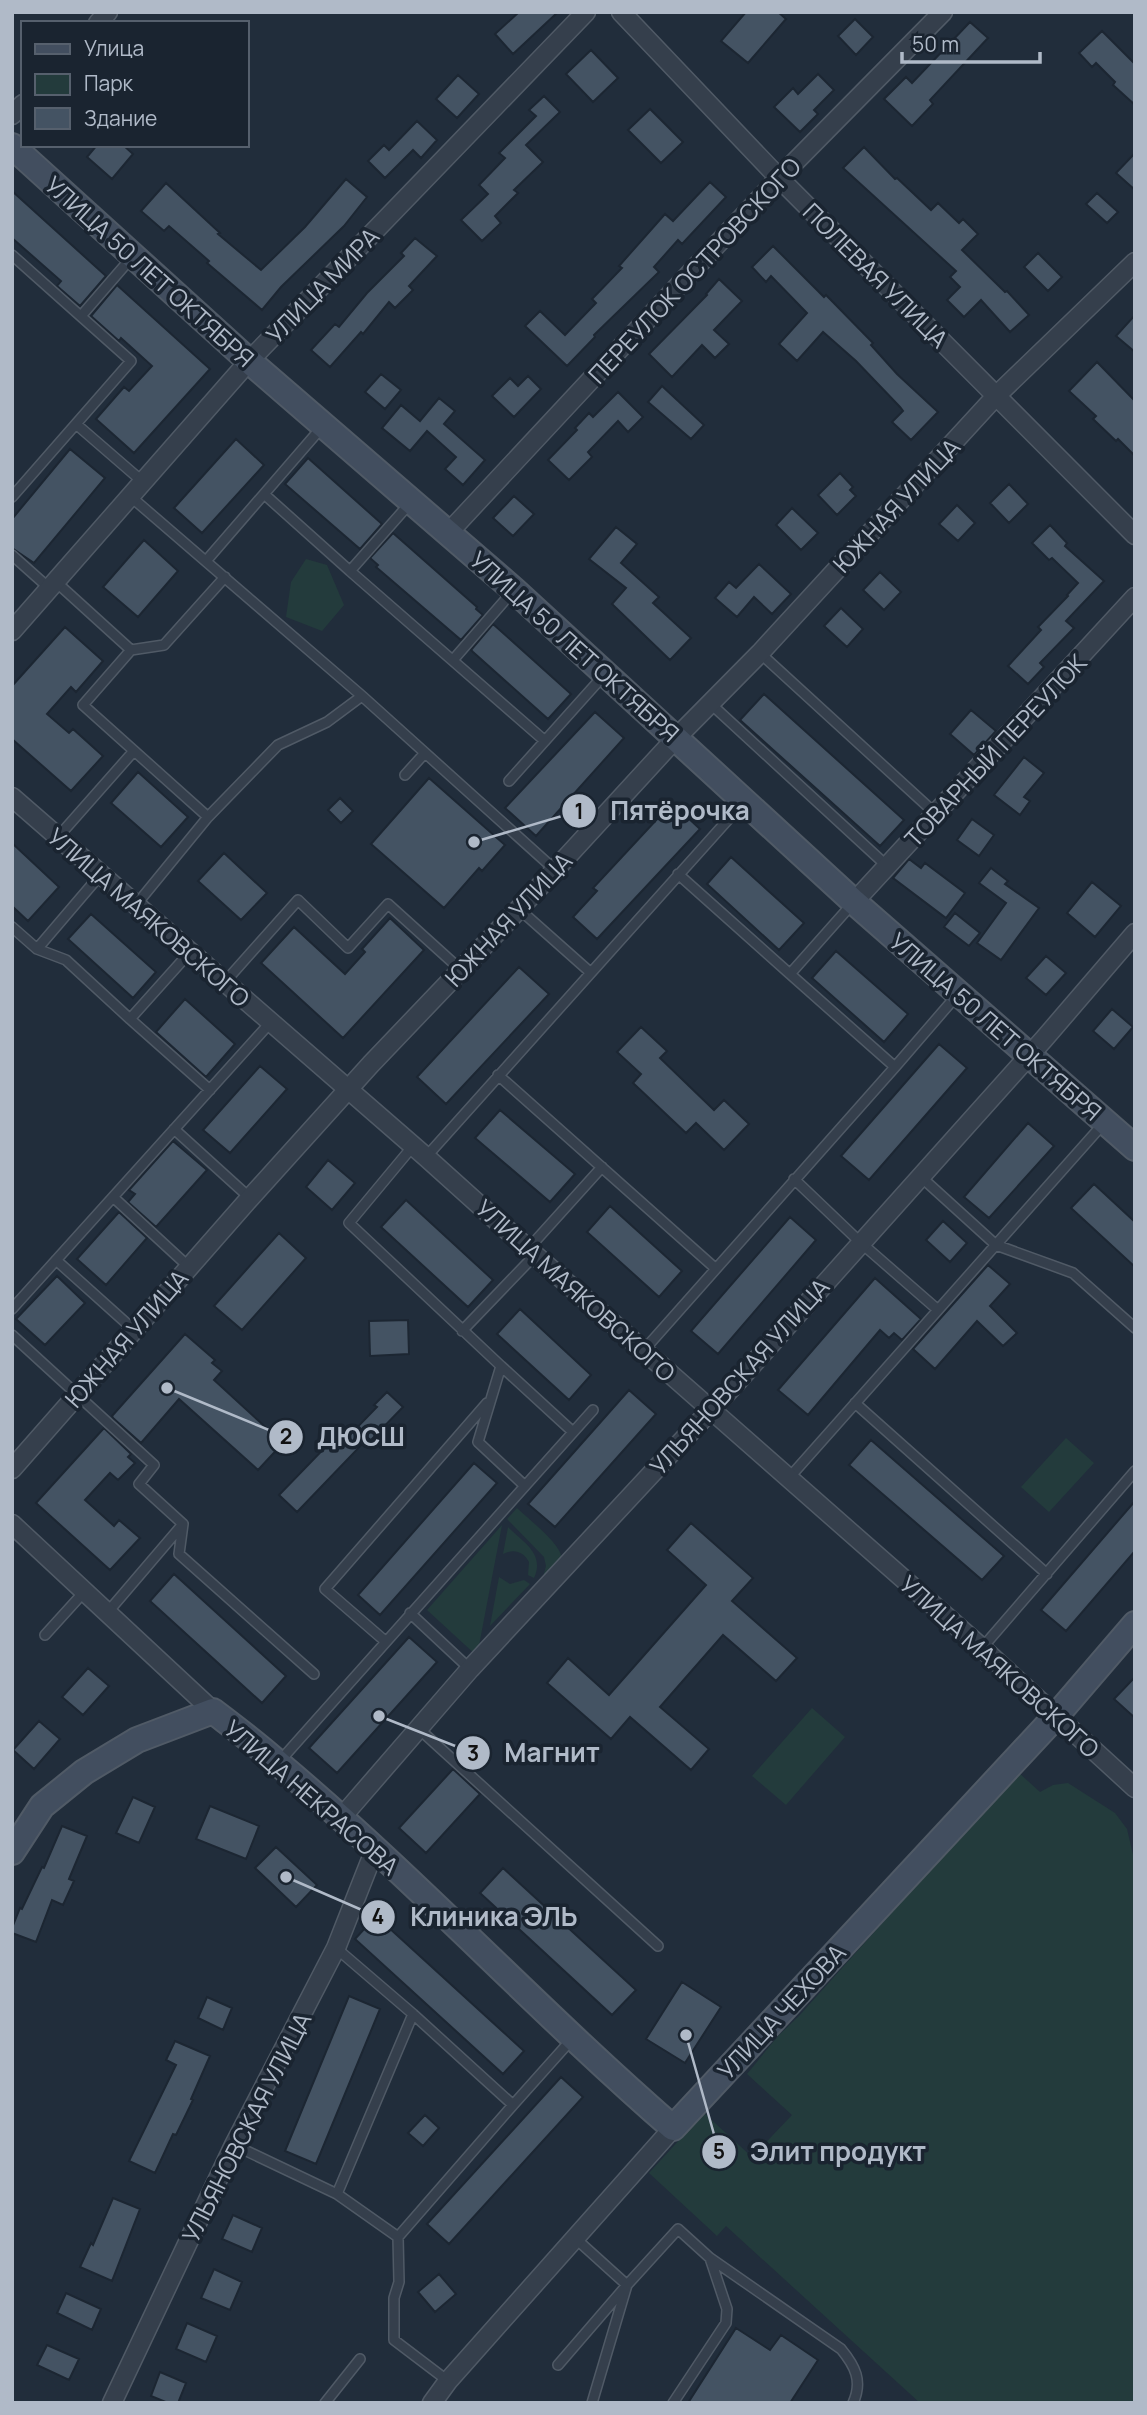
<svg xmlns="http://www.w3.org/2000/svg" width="1147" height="2415" font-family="Manrope,sans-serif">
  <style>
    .green { fill: #233b3c }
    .building { fill: #445363; stroke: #1c2632; stroke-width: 2 }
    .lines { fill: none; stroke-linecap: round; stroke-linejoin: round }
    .service-casing { stroke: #505a66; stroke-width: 12 }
    .minor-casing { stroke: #505a66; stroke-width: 21 }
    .secondary-casing { stroke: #505a66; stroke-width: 28 }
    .service { stroke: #353f4c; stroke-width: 9 }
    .minor { stroke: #353f4c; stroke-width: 18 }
    .secondary { stroke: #424e5f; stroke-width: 24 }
    .labels { text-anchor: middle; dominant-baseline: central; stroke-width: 7; stroke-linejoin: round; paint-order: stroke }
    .street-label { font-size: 24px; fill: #b0bac8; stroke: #1a2430 }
    .leader { fill: none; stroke: #b0bac8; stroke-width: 2.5 }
    .callout-dot { fill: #b0bac8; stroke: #1a2430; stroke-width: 2.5 }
    .mark-label { font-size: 21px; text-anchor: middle; font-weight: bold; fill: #111 }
    .callout-label { font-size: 26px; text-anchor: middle; font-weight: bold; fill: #b0bac8; stroke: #1a2430; stroke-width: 7; stroke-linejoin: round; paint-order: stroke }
  </style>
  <rect width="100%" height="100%" fill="#212d3b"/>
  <path class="green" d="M306,559L327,565L344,605L322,631L286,617L291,582Z
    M1066,1438L1094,1463L1049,1512L1021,1487Z
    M517,1508C526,1517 565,1547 561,1559C558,1566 547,1575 542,1581L546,1566L544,1557L507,1519Z
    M502,1525L477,1656L427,1610Z
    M508,1527C524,1543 545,1554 534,1578L528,1575L529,1562C524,1552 514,1548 503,1554Z
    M499,1577L510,1584L524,1580L530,1584L490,1626Z
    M812,1708L845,1737L786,1805L752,1776Z
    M1018,1772L1040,1792L1053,1785L1068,1783L1115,1813L1127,1829L1135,1863V2403H920L726,2226L717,2236L649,2173L704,2113L752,2157L792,2115L747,2074L778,2036L799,2016Z"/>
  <path class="building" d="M519,12H558L513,54L495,34Z
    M746,12H778L786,19L748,63L721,41Z
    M855,19L873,37L856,55L838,36Z
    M970,22L988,38L930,100L933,104L912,126L884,99L906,77L912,83Z
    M1102,31L1135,64V105L1113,85L1115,82L1096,63L1092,67L1079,53Z
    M591,50L618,78L593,102L566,74Z
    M818,74L834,90L814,110L818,114L800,132L774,107L793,88L798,94Z
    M458,75L479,94L457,118L436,99Z
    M544,96L560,112L526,145L543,162L514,190L518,193L495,216L501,223L482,241L461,220L488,194L479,185L505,158L499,153L536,116L529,110Z
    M650,109L683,142L661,163L628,130Z
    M417,121L437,140L421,158L413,150L385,178L368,161L384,145L389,150Z
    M97,145H123L133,154L112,179L87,157Z
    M864,147L895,179L897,178L931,210L938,203L959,223L963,219L978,234L962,250L1005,292L1007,291L1029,315L1010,332L981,300L964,317L947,300L960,287L950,277L956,271L843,168Z
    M1135,153V190L1116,173Z
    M346,179L367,197L344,226L281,287L262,310L207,263L209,261L169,226L164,231L141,211L166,183L220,233L218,234L261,270L305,227Z
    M710,182L726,197L682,244L678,240L654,267L659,272L594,335L595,337L567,366L525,326L540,311L565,335L596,303L592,299L622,268L619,266L665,214L673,221Z
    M12,191L106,276L80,306L57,286L61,281L12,238Z
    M1097,193L1118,212L1107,223L1086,204Z
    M415,238L437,256L409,286L413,290L395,308L389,302L363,334L361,332L330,367L311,350L335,324L339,327L367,293L404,256L401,253Z
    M773,246L824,297L826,295L873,343L871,345L897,374L938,412L911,440L892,422L903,411L900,407L856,361L823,332L797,361L779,344L807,313L771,276L766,282L752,267Z
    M1038,253L1062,277L1048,291L1024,267Z
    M719,279L742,301L714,330L729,344L715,358L702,345L672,377L649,354L707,295L706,294Z
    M117,285L210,369L134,453L96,419L124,387L129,391L152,366L121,338L119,341L91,316Z
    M1135,315V352L1116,336Z
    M1097,362L1135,401V456L1118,439L1116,441L1093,419L1096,416L1069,391Z
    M381,374L401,390L385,409L365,392Z
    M528,376L541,389L514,417L492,396L510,378L518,386Z
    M662,386L704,425L691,439L648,402Z
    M618,392L643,417L628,432L618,421L588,452L592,457L569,480L548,460L577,430L575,428L589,413L593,417Z
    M439,398L455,411L444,424L485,460L463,485L445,469L456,457L427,431L410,451L382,428L401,405L420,421Z
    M236,439L264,465L202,533L174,508Z
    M70,449L105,478L34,563L12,548V519Z
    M308,458L382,524L360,549L285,484Z
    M840,473L853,487L850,490L856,496L837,515L818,495Z
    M1009,484L1028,504L1009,523L990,503Z
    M514,496L534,514L513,536L493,518Z
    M957,505L975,523L958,541L939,524Z
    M792,508L818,533L801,550L776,525Z
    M1050,525L1067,543L1065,546L1104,581L1066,621L1074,628L1040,663L1044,667L1028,684L1008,666L1041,630L1038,627L1068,596L1067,595L1078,583L1052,558L1049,560L1032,543Z
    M616,527L637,544L621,563L659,597L653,603L691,638L670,660L612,604L626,588L589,559Z
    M393,533L477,607L476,609L483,615L461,640L376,567L378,565L370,558Z
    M144,540L178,571L138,617L103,587Z
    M759,564L791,594L772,614L754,597L737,617L715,598L729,582L736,588Z
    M880,572L901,592L884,610L863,590Z
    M841,608L863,629L847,647L824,626Z
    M493,624L571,694L548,719L473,652L471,650Z
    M65,627L103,661L76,692L71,687L47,714L69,733L73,729L103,756L71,791L12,739V686Z
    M764,694L904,820L880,846L740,720Z
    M971,710L996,731L974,755L950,734Z
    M595,712L624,738L536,836L505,808Z
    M1024,757L1044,773L1024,797L1030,801L1020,815L994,795Z
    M138,772L188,817L161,847L111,803Z
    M429,778L505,845L482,871L479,868L444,908L371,844Z
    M340,798L353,811L341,823L328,810Z
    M672,803L700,829L597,939L573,917L597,891L593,888Z
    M972,819L994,835L979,856L957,840Z
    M12,843L59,887L28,921L12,906Z
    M224,853L267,893L241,920L198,881Z
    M731,857L804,923L779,950L707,884Z
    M909,859L921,868L925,863L965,893L946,918L893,878Z
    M991,868L1008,881L1005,884L1039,908L1001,960L977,943L1006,903L979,883Z
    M1092,882L1121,906L1095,937L1067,913Z
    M955,913L980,933L969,946L944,927Z
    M91,914L156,972L133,998L68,939Z
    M390,918L424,950L343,1038L261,963L294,927L345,974L365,952L362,949Z
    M836,951L908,1014L884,1042L812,978Z
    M1046,956L1066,973L1046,995L1026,978Z
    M519,967L549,994L446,1104L417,1077Z
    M185,999L235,1044L206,1077L156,1032Z
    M1112,1009L1133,1027L1114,1049L1093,1031Z
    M641,1027L667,1051L660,1058L714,1110L724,1100L749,1124L724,1150L696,1123L686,1133L633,1083L641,1074L617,1052Z
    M939,1044L967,1068L869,1180L841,1156Z
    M260,1066L287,1089L230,1153L203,1130Z
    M500,1110L575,1174L550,1202L475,1138Z
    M1028,1123L1054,1146L989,1218L964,1197Z
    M173,1141L207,1170L156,1227L128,1202L135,1194L129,1190Z
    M328,1160L355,1183L332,1210L306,1187Z
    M1094,1184L1135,1222V1267L1071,1208Z
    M406,1200L493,1280L468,1307L381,1227Z
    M610,1206L682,1271L659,1297L587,1232Z
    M119,1212L147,1238L106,1285L77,1259Z
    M790,1217L816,1240L718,1354L691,1331Z
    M943,1221L967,1243L950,1262L926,1240Z
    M279,1233L306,1258L242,1330L214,1306Z
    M988,1265L1010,1284L990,1306L1017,1333L1003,1346L977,1321L935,1369L913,1349Z
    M57,1276L85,1303L45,1345L16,1319Z
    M875,1278L921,1319L902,1340L894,1333L889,1338L880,1330L808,1415L778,1390Z
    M520,1309L591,1375L569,1400L497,1334Z
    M408,1320L409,1354L370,1356L369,1321Z
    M185,1334L215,1360L212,1363L222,1371L214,1380L283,1443L258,1470L179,1399L141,1443L113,1418L112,1416Z
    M629,1390L656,1414L555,1527L528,1504Z
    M387,1392L403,1407L371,1440L368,1438L297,1512L279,1495L339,1433L346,1439L377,1407L374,1405Z
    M104,1428L131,1454L128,1457L135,1463L118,1480L110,1473L85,1500L114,1526L119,1520L140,1538L110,1570L36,1503Z
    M871,1440L1004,1556L982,1580L849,1465Z
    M474,1463L497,1483L380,1615L358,1595Z
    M1135,1501V1551L1066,1631L1041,1610Z
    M691,1523L753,1578L732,1601L797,1658L776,1681L723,1635L660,1707L709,1749L691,1770L630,1717L611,1739L547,1683L568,1658L609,1695L706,1585L667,1550Z
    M174,1574L286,1676L262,1703L150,1601Z
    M409,1637L437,1662L337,1773L309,1748Z
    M88,1668L109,1686L83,1715L62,1697Z
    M1135,1677V1718L1114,1699Z
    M39,1721L60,1739L34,1769L13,1750Z
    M453,1769L480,1794L426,1853L399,1828Z
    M133,1797L155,1807L139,1843L116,1833Z
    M210,1806L259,1826L246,1859L196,1839Z
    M62,1826L87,1836L69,1879L74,1881L63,1905L52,1900L36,1942L12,1933V1928L20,1908L22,1909L42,1867L44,1868Z
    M276,1847L317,1885L296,1907L255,1868Z
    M503,1868L636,1990L612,2015L480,1893Z
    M376,1916L524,2051L503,2074L355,1939Z
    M682,1982L721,2007L685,2063L646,2039Z
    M349,1996L380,2009L316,2164L285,2151Z
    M207,1997L232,2008L223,2030L198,2018Z
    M175,2041L210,2056L191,2099L193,2100L176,2135L173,2134L155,2173L129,2161L176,2065L166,2060Z
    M561,2077L583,2097L449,2244L427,2224Z
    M425,2115L439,2128L423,2146L408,2133Z
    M113,2198L140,2209L112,2281L80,2267L91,2243L93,2245Z
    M233,2215L262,2228L252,2252L222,2239Z
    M214,2269L242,2282L230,2310L201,2298Z
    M439,2274L456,2294L435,2312L418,2292Z
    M66,2293L101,2309L92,2330L57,2313Z
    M187,2323L217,2336L206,2362L176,2349Z
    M736,2328L770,2350L781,2335L818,2360L790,2403H688Z
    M47,2345L79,2359L69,2380L37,2365Z
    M160,2372L186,2383L178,2403H168L151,2396Z"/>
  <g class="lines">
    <g class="service-casing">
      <path id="service" d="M12,255L131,361L12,497
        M81,316L132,257
        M76,424L143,482
        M264,494L350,571
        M130,496L362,696L554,869
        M411,502L350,571L545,741
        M12,555L49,588
        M206,561L322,427
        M55,581L131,650L83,705L208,817
        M131,650L164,645L225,577
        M760,653L936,814
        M453,660L513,591
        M711,704L887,866
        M405,775L424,754
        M509,781L604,675
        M58,837L133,752
        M678,874L790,974
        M136,905L208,817L278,745L327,722L362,696
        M519,909L590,972
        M12,927L37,949L66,960L130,1019
        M37,949L101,874
        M190,952L130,1019L210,1090
        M224,983L298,900L348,948L388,904L461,970
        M895,1067L958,994
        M498,1075L715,1268
        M174,1129L250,1198
        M426,1157L743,803
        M920,1176L996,1245L1073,1273L1135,1328
        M794,1179L860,1242L938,1310
        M113,1197L189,1267
        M528,1249L602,1167
        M56,1260L134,1330
        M12,1309L270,1023
        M462,1331L535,1255
        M12,1335L154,1465L139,1484L183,1524
        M644,1350L895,1067L790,974L853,903
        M501,1366L573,1432
        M855,1403L1047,1574
        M788,1479L1104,1123
        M525,1486L593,1410
        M107,1613L183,1524L179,1554L314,1674
        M410,1613L470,1669
        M45,1635L84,1592
        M385,1641L325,1589L487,1403
        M982,1648L1135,1471
        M418,1728L658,1946
        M279,1762L525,1486L478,1442L501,1366L349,1223L413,1146
        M336,1948L413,2014L513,2105L572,2039
        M234,2145L337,2194L398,2237
        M337,2194L413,2014
        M558,2365L627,2285L575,2238
        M448,2381L394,2340V2298L399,2282L398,2237L513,2105
        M325,2403L360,2359
        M592,2403L627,2285L678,2229L710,2258L841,2349C855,2366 863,2381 853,2403
        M673,2403L726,2323L727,2309L710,2258"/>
    </g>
    <g class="minor-casing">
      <path id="minor" d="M621,12L779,178L1135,535
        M98,23L108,12
        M12,115L23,104
        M449,532L779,178L943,12
        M12,631L249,361L586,12
        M12,797L426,1157L535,1255L982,1648L1135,1788
        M854,902L1135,597
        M12,1469L250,1198L371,1064L519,909L676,738L760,653L996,396L1135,262
        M12,1524L213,1711
        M341,1818L470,1669L736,1383L1044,1039L1135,933
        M112,2403L234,2145L336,1948L375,1849
        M432,2403L448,2381L673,2128"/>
    </g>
    <g class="secondary-casing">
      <path id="secondary" d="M12,146L249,361L514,590L854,902L1135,1148
        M12,1852L42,1806L84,1772L137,1740L213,1711C235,1728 258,1745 279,1764C416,1879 538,2011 673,2128L1056,1716L1135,1624"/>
    </g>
    <use href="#service" class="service"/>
    <use href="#minor" class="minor"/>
    <use href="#secondary" class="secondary"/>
  </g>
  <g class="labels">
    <g class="street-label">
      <text transform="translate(694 270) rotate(-47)">ПЕРЕУЛОК ОСТРОВСКОГО</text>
      <text transform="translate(150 271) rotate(42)">УЛИЦА 50 ЛЕТ ОКТЯБРЯ</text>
      <text transform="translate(876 275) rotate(45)">ПОЛЕВАЯ УЛИЦА</text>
      <text transform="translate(322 285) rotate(-46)">УЛИЦА МИРА</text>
      <text transform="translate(896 505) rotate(-47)">ЮЖНАЯ УЛИЦА</text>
      <text transform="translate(575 646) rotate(42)">УЛИЦА 50 ЛЕТ ОКТЯБРЯ</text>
      <text transform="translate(995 750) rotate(-47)">ТОВАРНЫЙ ПЕРЕУЛОК</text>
      <text transform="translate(149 917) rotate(41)">УЛИЦА МАЯКОВСКОГО</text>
      <text transform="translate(508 919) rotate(-47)">ЮЖНАЯ УЛИЦА</text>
      <text transform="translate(996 1026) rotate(41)">УЛИЦА 50 ЛЕТ ОКТЯБРЯ</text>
      <text transform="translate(576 1290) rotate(42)">УЛИЦА МАЯКОВСКОГО</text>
      <text transform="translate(126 1338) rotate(-49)">ЮЖНАЯ УЛИЦА</text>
      <text transform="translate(739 1376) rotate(-48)">УЛЬЯНОВСКАЯ УЛИЦА</text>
      <text transform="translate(1000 1666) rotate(42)">УЛИЦА МАЯКОВСКОГО</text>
      <text transform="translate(312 1797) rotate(41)">УЛИЦА НЕКРАСОВА</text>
      <text transform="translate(781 2011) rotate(-47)">УЛИЦА ЧЕХОВА</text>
      <text transform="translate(246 2127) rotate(-63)">УЛЬЯНОВСКАЯ УЛИЦА</text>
    </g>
  </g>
  <path class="leader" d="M474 842L579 811M167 1388L286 1437M379 1716L473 1753M286 1877L378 1917M686 2035L719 2152"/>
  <g class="callout-dot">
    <circle cx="474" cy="842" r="7"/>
    <circle cx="167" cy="1388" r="7"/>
    <circle cx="379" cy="1716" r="7"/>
    <circle cx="286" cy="1877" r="7"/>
    <circle cx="686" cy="2035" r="7"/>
    <circle cx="579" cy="811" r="18"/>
    <circle cx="286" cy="1437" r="18"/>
    <circle cx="473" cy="1753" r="18"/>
    <circle cx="378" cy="1917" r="18"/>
    <circle cx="719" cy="2152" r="18"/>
  </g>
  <g class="mark-label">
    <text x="579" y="819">1</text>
    <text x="286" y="1444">2</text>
    <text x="473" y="1761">3</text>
    <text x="378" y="1924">4</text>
    <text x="719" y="2159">5</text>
  </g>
  <g class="callout-label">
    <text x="680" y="820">Пятёрочка</text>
    <text x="361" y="1446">ДЮСШ</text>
    <text x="552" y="1762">Магнит</text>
    <text x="494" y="1926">Клиника ЭЛЬ</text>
    <text x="838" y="2161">Элит продукт</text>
  </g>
  <rect width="1147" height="2415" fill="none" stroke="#b0bac8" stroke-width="28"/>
  <rect x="21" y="21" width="228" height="126" fill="#1a2430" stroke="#56606d" stroke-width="2"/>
  <rect x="35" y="44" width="35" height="10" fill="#424e5f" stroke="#56606d" stroke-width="2"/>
  <text x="84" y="56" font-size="21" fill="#b0bac8">Улица</text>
  <rect x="35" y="74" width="35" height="21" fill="#233b3c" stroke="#56606d" stroke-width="2"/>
  <text x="84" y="91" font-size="21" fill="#b0bac8">Парк</text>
  <rect x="35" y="108" width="35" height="21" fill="#445363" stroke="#56606d" stroke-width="2"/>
  <text x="84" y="126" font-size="21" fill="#b0bac8">Здание</text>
  <path d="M902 52v10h138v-10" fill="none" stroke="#b0bac8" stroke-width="3.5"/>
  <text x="912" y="52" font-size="21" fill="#b0bac8" stroke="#1a2430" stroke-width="5" paint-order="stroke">50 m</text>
</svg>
